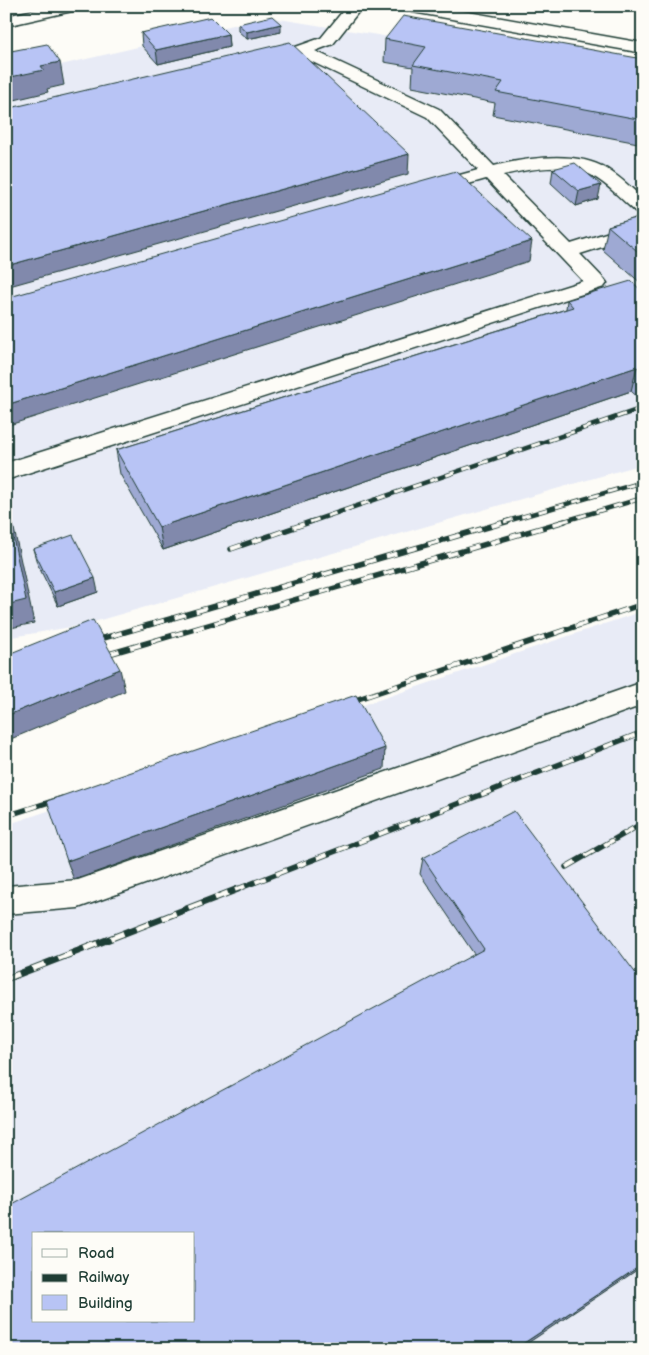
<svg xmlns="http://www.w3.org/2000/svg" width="649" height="1355" font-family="'Balsamiq Sans',sans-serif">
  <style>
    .built { fill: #e8ebf6; fill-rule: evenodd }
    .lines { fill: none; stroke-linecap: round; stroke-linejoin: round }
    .minor-casing { stroke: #1f3d34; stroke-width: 3 }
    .minor { fill: #fdfcf7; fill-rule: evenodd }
    .rail-far2-casing { stroke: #1f3d34; stroke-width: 4.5 }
    .rail-far1-casing { stroke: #1f3d34; stroke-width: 5.5 }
    .rail-casing { stroke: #1f3d34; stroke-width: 7 }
    .rail-far2 { stroke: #fdfcf7; stroke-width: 3; stroke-dasharray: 9; stroke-linecap: butt }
    .rail-far1 { stroke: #fdfcf7; stroke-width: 4; stroke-dasharray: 11; stroke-linecap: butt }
    .rail { stroke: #fdfcf7; stroke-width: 5; stroke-dasharray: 14; stroke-linecap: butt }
    .wall { fill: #9ea9d3; stroke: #1f3d34 }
    .shaded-wall { fill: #8189ac; stroke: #1f3d34 }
    .building { fill: #b8c4f5; stroke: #1f3d34; fill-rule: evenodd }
  </style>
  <rect width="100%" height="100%" fill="#fdfcf7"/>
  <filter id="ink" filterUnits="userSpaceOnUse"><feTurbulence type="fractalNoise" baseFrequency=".02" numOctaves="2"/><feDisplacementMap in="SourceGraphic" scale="10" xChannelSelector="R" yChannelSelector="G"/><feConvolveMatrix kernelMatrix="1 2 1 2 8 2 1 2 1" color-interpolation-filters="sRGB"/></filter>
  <g filter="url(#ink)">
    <path class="built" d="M267,17L402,39L643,83V464L83,625L6,638V102L64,85L52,67Z
      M643,611V1349H6V825ZM34,1234H194V1321H34Z"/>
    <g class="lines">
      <g class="minor-casing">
        <path id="minor" d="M52,6H83L81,9L6,26V16Z
          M347,6H363L333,44L315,51L439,109L494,166C527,158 576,150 607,169C620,177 631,188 643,198V214L636,212C622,200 608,184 591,175C566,162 529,169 503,175L571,244L641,222L643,234L580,254L604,279L607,283L604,287L6,480V463L583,281L486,179L430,195L423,193L421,189L423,185L478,170L427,117L300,56H287L285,53L287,50L321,38Z
          M399,6H435L643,43V53L407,11Z
          M643,682V705L78,908L6,914V886L78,880Z"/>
      </g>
      <use href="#minor" class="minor"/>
      <g class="rail-far2-casing">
        <path id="rail-far2" d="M310,522L643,408
          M504,522L643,482
          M561,522L643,498"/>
      </g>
      <g class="rail-far1-casing">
        <path id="rail-far1" d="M231,549L313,521
          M90,642L509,521
          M109,654L565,521
          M346,703L643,604
          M6,816L62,798
          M566,867L643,823
          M235,890L643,732"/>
      </g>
      <g class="rail-casing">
        <path id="rail" d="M6,979L238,889"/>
      </g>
      <use href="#rail-far2" class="rail-far2"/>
      <use href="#rail-far1" class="rail-far1"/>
      <use href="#rail" class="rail"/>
    </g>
    <path class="wall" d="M238,24L281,32L247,39L238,31Z
      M141,33L228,34L229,47L158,64L142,46Z
      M385,39L643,59V144L493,115L495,103L412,87L413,67L384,62Z
      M553,169L598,199L576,206L551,183Z
      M643,216V285L603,250L608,226Z
      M643,292V402L631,391L163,550L120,474L116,450L566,309L567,300Z
      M33,549L98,592L58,606L37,563Z
      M423,858L643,983L474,954L420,874Z"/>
    <path class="shaded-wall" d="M281,24V32L247,39V32Z
      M228,34L229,47L158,64L156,50Z
      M60,62L64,85L47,89L48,92L6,102V78L41,66Z
      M409,154L408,174L6,287V266Z
      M601,185L598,199L576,206L579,191Z
      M532,241L529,261L6,426V405Z
      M637,367L631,391L163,550L159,527Z
      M6,502L13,524L34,623L6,629Z
      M95,578L98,592L58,606L54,592Z
      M120,669L125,691L6,741V716Z
      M385,748L384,769L74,880L67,861Z
      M643,1264V1266L519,1349H515Z"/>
    <path class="building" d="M272,16L281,24L247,32L238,24Z
      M403,16L643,59V120L496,92L503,82L413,65L426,47L385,39Z
      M211,17L228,34L156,50L141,33Z
      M290,42L409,154L6,266V109Z
      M47,44L60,62L41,66L44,70L6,78V52Z
      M575,163L601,185L579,191L553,169Z
      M456,171L532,241L6,405V298Z
      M643,216V256L608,226Z
      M631,281L643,292V372L637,367L159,527L116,450L573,307L567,300Z
      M6,503L26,600L6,605Z
      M73,535L95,578L54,592L33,549Z
      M93,620L120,669L6,716V655Z
      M356,695L385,748L67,861L47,801Z
      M514,811L643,983V1264L515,1349H6V1207L484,949L423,858ZM34,1234H194V1321H34Z"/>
  </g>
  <rect width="649" height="1355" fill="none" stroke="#fdfcf7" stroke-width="25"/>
  <rect x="12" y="12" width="624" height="1330" fill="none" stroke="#1f3d34" stroke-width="2" filter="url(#ink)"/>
  <rect x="32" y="1232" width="162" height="90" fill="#fdfcf7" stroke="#a4b0a9"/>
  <rect x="42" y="1249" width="25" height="8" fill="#fdfcf7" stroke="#a4b0a9"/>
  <text x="78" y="1258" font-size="15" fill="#1f3d34">Road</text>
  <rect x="42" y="1274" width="25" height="8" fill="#1f3d34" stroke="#a4b0a9"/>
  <text x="78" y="1282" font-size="15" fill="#1f3d34">Railway</text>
  <rect x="42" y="1295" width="25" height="15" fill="#b8c4f5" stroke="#a4b0a9"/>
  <text x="78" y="1308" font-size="15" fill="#1f3d34">Building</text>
</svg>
